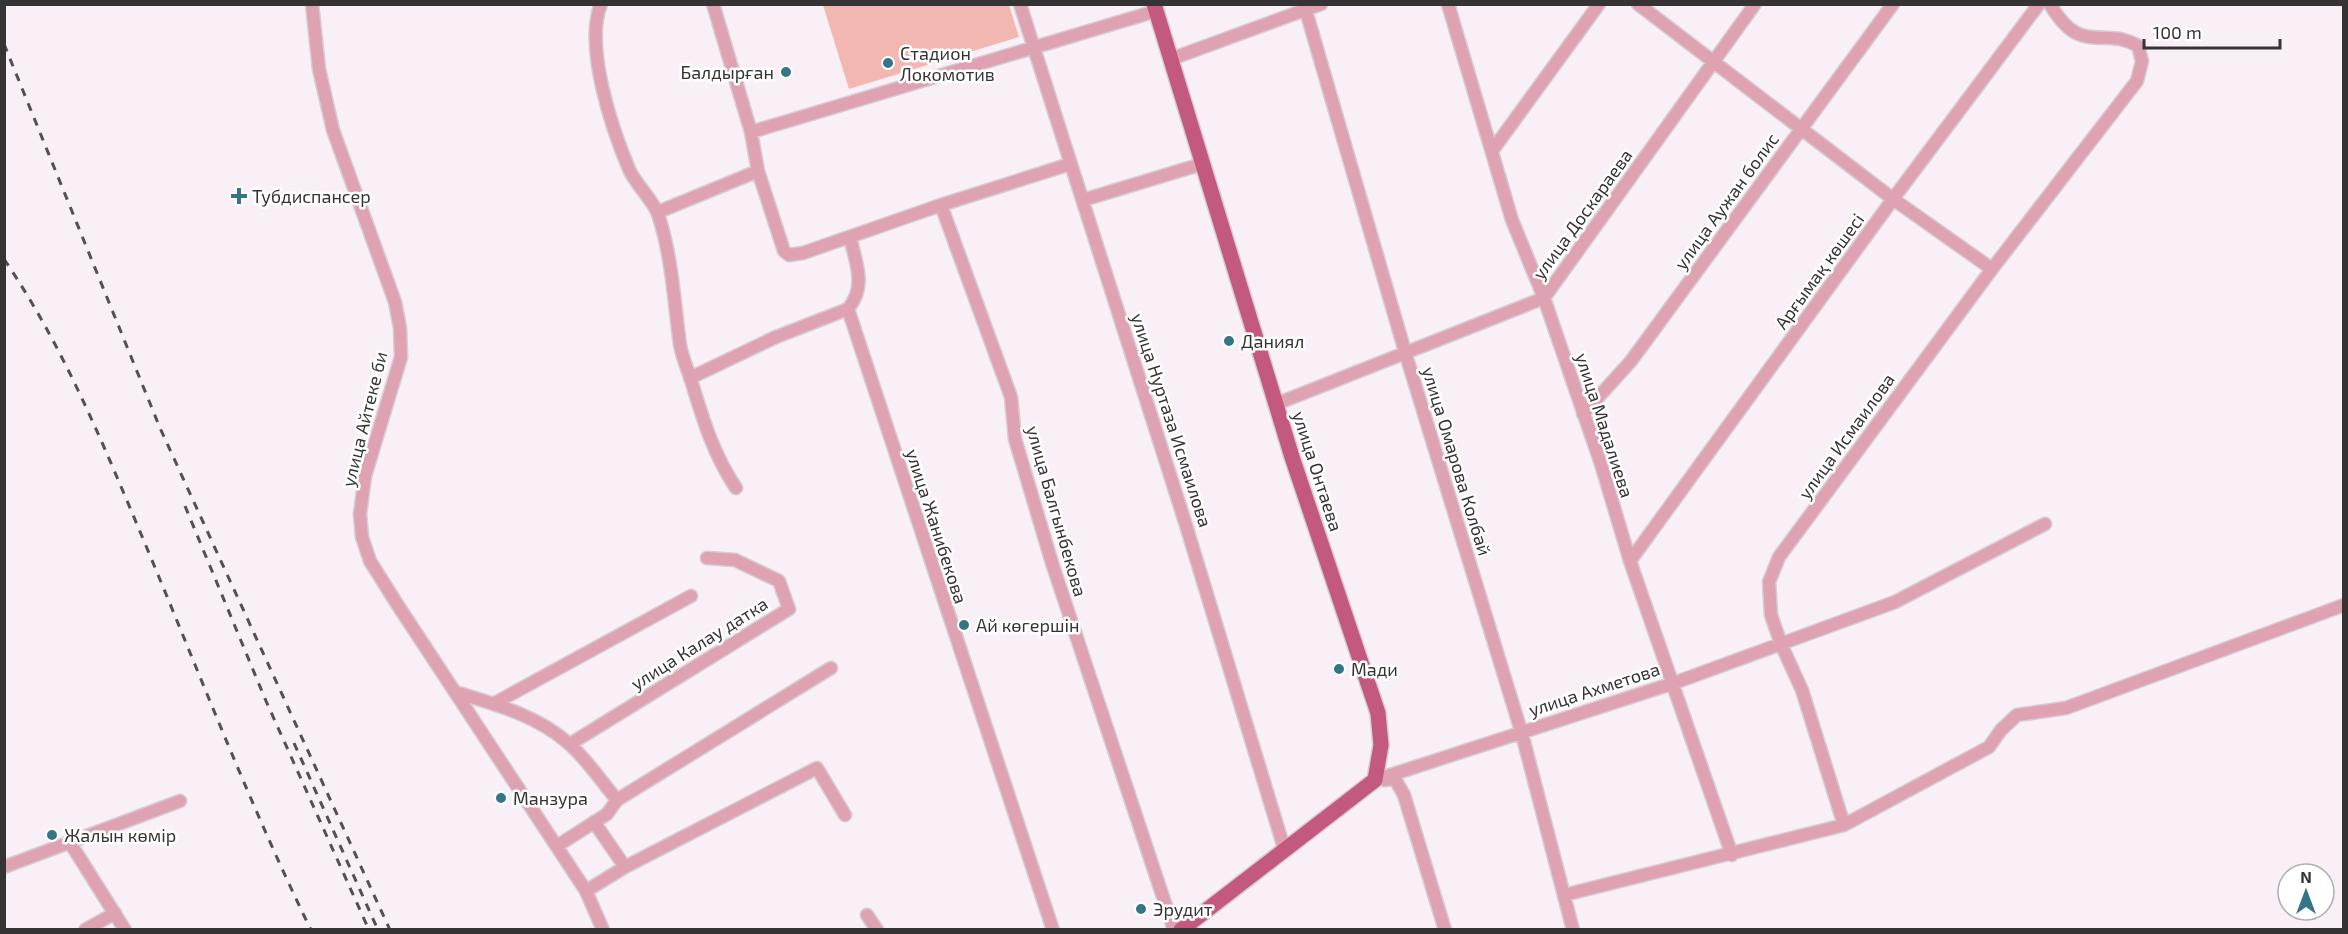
<svg xmlns="http://www.w3.org/2000/svg" width="2348" height="934" font-family="'Exo 2',sans-serif">
  <style>
    .green { fill: #f3b7b2 }
    .lines { fill: none; stroke-linecap: round; stroke-linejoin: round }
    .minor-casing { stroke: #d6cdd3; stroke-width: 15 }
    .major-casing { stroke: #d6cdd3; stroke-width: 18 }
    .minor { stroke: #dea2b3; stroke-width: 12 }
    .major { stroke: #c3597e; stroke-width: 15 }
    .rail { stroke: #534f52; stroke-width: 3; stroke-dasharray: 8 8; stroke-linecap: butt }
    .poi-dot { fill: #347688; stroke: #fff; stroke-width: 2 }
    .labels { text-anchor: middle; dominant-baseline: central; stroke-width: 5; stroke-linejoin: round; paint-order: stroke }
    .poi-label { font-size: 18px; fill: #363335; stroke: #fff; text-anchor: start }
    .street-label { font-size: 18px; fill: #363335; stroke: #fff }
  </style>
  <rect width="100%" height="100%" fill="#f9eff6"/>
  <path class="green" d="M823,5H1009L1019,37L849,89Z"/>
  <g class="lines">
    <g class="minor-casing">
      <path id="minor" d="M312,4L319,69L333,130L395,302L400,328L401,357L365,476L360,514L362,537L370,561L397,604L586,891L603,930
        M601,4C584,46 612,129 629,169C635,184 653,200 658,214C672,256 674,301 680,345C682,356 687,368 691,380C703,419 713,454 736,488
        M713,4L751,132L1156,11
        M1020,4L1185,522L1284,848
        M1304,4L1406,355L1522,734L1573,930
        M1448,4L1512,220L1544,298L1601,464L1630,561L1732,855
        M1638,4L1893,199L1992,269
        M1171,59L1321,4
        M751,132L758,171L784,251L789,255L803,253L941,205L1070,164
        M1492,151L1599,4
        M1083,200L1202,164
        M941,205L1011,397L1015,439L1052,563L1174,930
        M658,212L758,171
        M850,237C856,264 867,286 848,309L1053,930
        M690,378L776,337L848,309
        M1276,404L1544,298L1755,4
        M1583,414L1631,361L1893,4
        M1630,561L1893,199L2039,4
        M458,693C495,704 538,716 568,743C586,758 601,781 617,800
        M493,704L691,596
        M570,744L789,609L779,581L735,560L707,558
        M1375,780L1674,683L1895,602L2045,524
        M1384,780L1395,779L1404,795L1445,930
        M594,822L625,867
        M1844,825L1802,690L1781,644L1771,615L1769,582L1779,557L1992,269L2137,81L2142,61L2138,46C2103,25 2081,58 2050,4
        M69,841L125,930
        M557,846L607,814L617,800L831,668
        M4,867L180,801
        M586,891L625,867L817,768L845,815
        M1564,895L1844,825L1989,747L2001,730L2017,715L2066,708L2344,605
        M867,915L877,930
        M85,930L115,913"/>
    </g>
    <g class="major-casing">
      <path id="major" d="M1154,4L1292,457L1378,713L1381,745L1375,780L1181,930"/>
    </g>
    <use href="#minor" class="minor"/>
    <use href="#major" class="major"/>
    <path class="rail" d="M4,44L160,428L390,930
      M4,259C63,346 101,439 141,534C197,667 248,801 311,930
      M185,506L266,701L369,930
      M294,743L378,930"/>
  </g>
  <g class="poi-dot">
    <circle cx="888" cy="63" r="6"/>
    <circle cx="786" cy="72" r="6"/>
    <path d="M236 187h6v6h6v6h-6v6h-6v-6h-6v-6h6z"/>
    <circle cx="1229" cy="341" r="6"/>
    <circle cx="964" cy="625" r="6"/>
    <circle cx="1339" cy="669" r="6"/>
    <circle cx="501" cy="798" r="6"/>
    <circle cx="52" cy="835" r="6"/>
    <circle cx="1141" cy="909" r="6"/>
  </g>
  <g class="labels">
    <g class="poi-label">
      <text x="900" y="53">Стадион<tspan x="900" dy="21">Локомотив</tspan></text>
      <text x="774" y="72" text-anchor="end">Балдырған</text>
      <text x="252" y="196">Тубдиспансер</text>
      <text x="1241" y="341">Даниял</text>
      <text x="976" y="625">Ай көгершін</text>
      <text x="1351" y="669">Мади</text>
      <text x="513" y="798">Манзура</text>
      <text x="64" y="835">Жалын көмір</text>
      <text x="1153" y="909">Эрудит</text>
    </g>
    <g class="street-label">
      <text transform="translate(1726 201) rotate(-54)">улица Аужан болис</text>
      <text transform="translate(1582 214) rotate(-54)">улица Доскараева</text>
      <text transform="translate(1819 271) rotate(-54)">Арғымақ көшесі</text>
      <text transform="translate(364 419) rotate(-76)">улица Айтеке би</text>
      <text transform="translate(1172 420) rotate(72)">улица Нуртаза Исмаилова</text>
      <text transform="translate(1605 425) rotate(72)">улица Мадалиева</text>
      <text transform="translate(1846 436) rotate(-54)">улица Исмаилова</text>
      <text transform="translate(1457 461) rotate(73)">улица Омарова Колбай</text>
      <text transform="translate(1318 471) rotate(72)">улица Онтаева</text>
      <text transform="translate(1057 511) rotate(74)">улица Балгынбекова</text>
      <text transform="translate(937 526) rotate(72)">улица Жанибекова</text>
      <text transform="translate(699 643) rotate(-32)">улица Калау датка</text>
      <text transform="translate(1594 689) rotate(-18)">улица Ахметова</text>
    </g>
  </g>
  <rect width="2348" height="934" fill="none" stroke="#363335" stroke-width="12"/>
  <g transform="translate(2306 892)"><circle r="28" fill="#ffffff" stroke="#afadae" stroke-width="1.5"/>
  <path d="M0-4.5L10 22L0 15L-10 22Z" fill="#347688"/>
  <text y="-9" font-size="16" font-weight="bold" text-anchor="middle" fill="#363335">N</text>
  </g>
  <path d="M2144 39v9h136v-9" fill="none" stroke="#363335" stroke-width="3"/>
  <text x="2153" y="39" font-size="18" fill="#363335" stroke="#ffffff" stroke-width="4.5" paint-order="stroke">100 m</text>
</svg>
